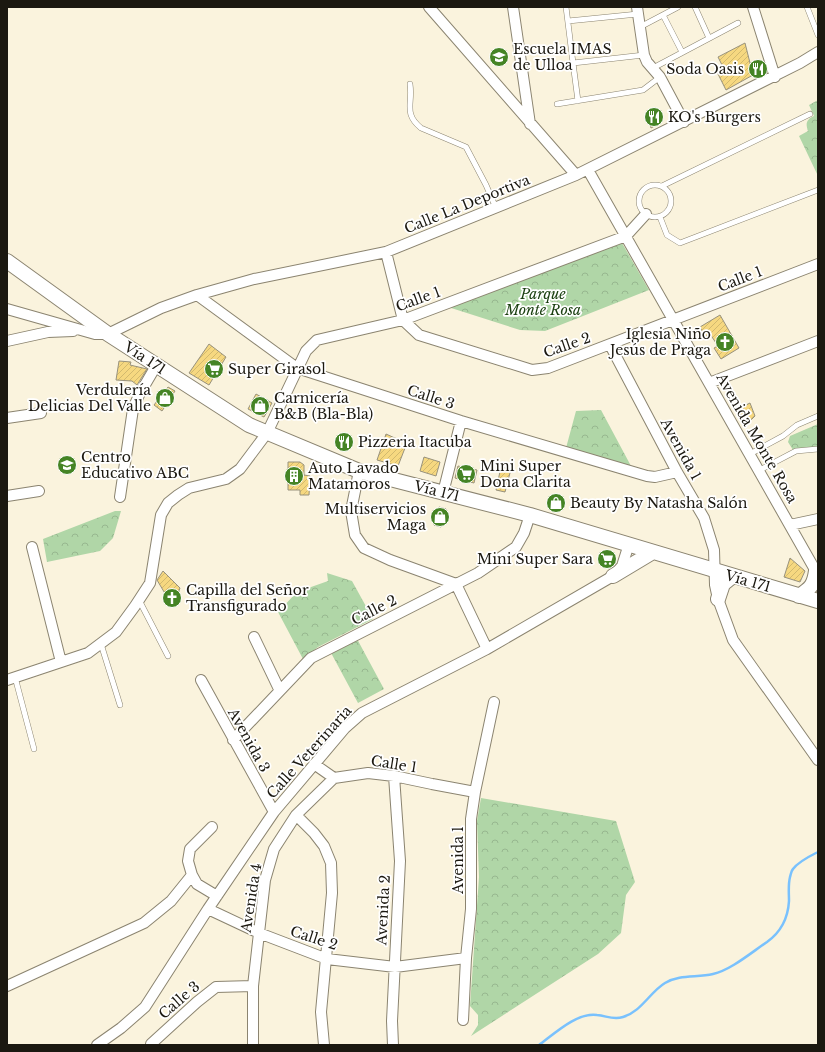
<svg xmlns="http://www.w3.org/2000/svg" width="825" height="1052" font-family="'Libre Baskerville',serif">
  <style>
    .forest { fill: url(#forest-crowns) }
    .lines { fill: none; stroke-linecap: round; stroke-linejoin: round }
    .stream { stroke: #79c1fd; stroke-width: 2.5 }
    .building { fill: url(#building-hatch); stroke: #98927d }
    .lane-casing { stroke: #8b8470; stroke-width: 6 }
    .street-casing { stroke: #8b8470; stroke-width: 12 }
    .secondary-casing { stroke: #8b8470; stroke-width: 16 }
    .lane { stroke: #fff; stroke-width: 5 }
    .street { stroke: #fff; stroke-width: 10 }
    .secondary { stroke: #fff; stroke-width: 14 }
    .labels { text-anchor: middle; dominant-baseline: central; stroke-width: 3.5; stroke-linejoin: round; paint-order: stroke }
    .poi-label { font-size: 14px; fill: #1b1810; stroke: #fff; text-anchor: start }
    .street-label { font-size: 14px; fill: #1b1810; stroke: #fff }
    .park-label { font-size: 14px; font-style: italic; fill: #1b4011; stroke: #fff }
  </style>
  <defs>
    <pattern id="forest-crowns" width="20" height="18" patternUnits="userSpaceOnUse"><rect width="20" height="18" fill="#b0d6a7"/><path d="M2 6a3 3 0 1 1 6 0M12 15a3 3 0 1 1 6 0" fill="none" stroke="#97b78f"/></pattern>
    <pattern id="building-hatch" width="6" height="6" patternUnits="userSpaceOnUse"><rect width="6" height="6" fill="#f6d880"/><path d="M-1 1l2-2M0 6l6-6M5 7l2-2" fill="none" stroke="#d2b96e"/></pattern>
  </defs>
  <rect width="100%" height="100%" fill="#faf3dd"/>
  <path class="forest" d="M818,100V176L799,136L808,131C805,123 807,119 814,116L809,105Z
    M622,243L649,290L545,331L520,330L448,307Z
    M601,410L631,466L566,448L576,411Z
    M818,424V447L793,450L788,442L790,436Z
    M115,511H121L113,538L100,551L47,562L43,539Z
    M327,573L352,581L373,619L318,647L303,659L278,612L297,592L328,581Z
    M356,637L384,689L358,703L330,651Z
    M481,798L616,821L635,882L626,895L621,933L598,954L471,1036L478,1025V1015L470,1006L479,877L477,821Z"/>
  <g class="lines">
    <path class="stream" d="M539,1045C554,1034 577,1012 597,1015C607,1016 613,1020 623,1017C641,1012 650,992 665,983C680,974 697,978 713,974C731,970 752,952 767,942C781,932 788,918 789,901C789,893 788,885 790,877C791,874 791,871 793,869C799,861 810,856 818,852"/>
  </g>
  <path class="building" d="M745,43L753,75L726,90L715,68L722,65L718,57Z
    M656,108L662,122L651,128L646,112Z
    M720,315L739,348L721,359L714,348L718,346L710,334L705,337L700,327Z
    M209,344L226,357L209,385L189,373Z
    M119,361L131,362L130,365L147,369L137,385L132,381L116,380Z
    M168,387L175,391L162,411L154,405Z
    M256,394L272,403L264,417L248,409Z
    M750,403L755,416L746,425L738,409Z
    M386,434L397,439L395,445L405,448L398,466L377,460Z
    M341,435L350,438L347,449L338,446Z
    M424,457L440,462L436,476L420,471Z
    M288,462H300L304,465V475L310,476L309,495H300V490H288Z
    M458,466L477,470L474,483L455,478Z
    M501,467L511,469L505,492L496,490Z
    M553,498L562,500L560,509L551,507Z
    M439,507L446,509L441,527L434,525Z
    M602,552L615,555L613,562L610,565L599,564Z
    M790,558L805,571L800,582L784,577Z
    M163,571L180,588L173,607L157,580Z"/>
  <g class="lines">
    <g class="lane-casing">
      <path id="lane" d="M566,7L573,63L644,55
        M695,7L709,38
        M807,7L818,35
        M663,15L682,52
        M568,21L638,14
        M640,27L678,7
        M573,63L578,101
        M653,68L738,23
        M410,84C413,104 403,113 421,128L466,147L486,185L496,208
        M557,104L643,90L660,77
        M639 201a16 16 0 1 1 32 0a16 16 0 1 1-32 0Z
        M662,186L810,114
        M660,217L667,235L680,243L818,190
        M750,454L783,436L797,425L818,416
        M760,470L796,451L818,449
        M139,600L168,656
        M101,644L120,705
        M15,677L34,749"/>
    </g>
    <g class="street-casing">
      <path id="street" d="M429,7L576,175
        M513,7L530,124
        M637,7L644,55L647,62L660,77L684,122
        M753,7L775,77
        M588,170L818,575
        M386,252L403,320L419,335L532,370L548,368L818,264
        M197,295L297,368L461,421L647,476L655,477L677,472
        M7,309L95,334H108L161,308L197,295L254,279L386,252L576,175L800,63L818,52
        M7,341L48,332L73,331
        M610,345L677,472L704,518L714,550L715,585L718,599L733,640L818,760
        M709,383L818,341
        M7,418L41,413
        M359,471L351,511L355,535L364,548L390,560L456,584L487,649
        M443,493L461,421
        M7,496L39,491
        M120,497L133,409L139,395L156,366
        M790,525L818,519
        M32,547L61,662
        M254,637L279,689
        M7,680L88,653L116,632L135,606L150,583L161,515L168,503L178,495L189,488L226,479L240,469L267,433L306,351L317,340L403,320L626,236L646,214
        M201,680L274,812
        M233,740L311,658L478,573L516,547L524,533L530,515
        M314,764L334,778L368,773L394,776L432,784L475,792
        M296,815L314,833L324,846L331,863L332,893L321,1012L324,1045
        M212,827L190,849L188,861L192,875L197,884L217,896
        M208,909L259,933L327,959L395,967L466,958
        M7,986L144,923L171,901L192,875
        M463,1020L466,958L471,909V819L475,792L494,702
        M151,1044L197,1002L216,987L253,986
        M97,1045L121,1028L145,1007L208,909L274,812L345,728L362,713L487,649L613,576L622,566L629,544
        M253,1045V986L265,880L274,849L296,815L334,778
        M393,1045L392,1021L400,861L394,776"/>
    </g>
    <g class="secondary-casing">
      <path id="secondary" d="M7,261L108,334L249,425L359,471L530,515L818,601
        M613,576L653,552
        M799,596C811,588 814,585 816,571
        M718,599L723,584L733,576"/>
    </g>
    <use href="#lane" class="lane"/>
    <use href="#street" class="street"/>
    <use href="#secondary" class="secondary"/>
  </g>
  <defs>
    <g id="school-disc" transform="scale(1)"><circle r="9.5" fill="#458425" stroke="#fff"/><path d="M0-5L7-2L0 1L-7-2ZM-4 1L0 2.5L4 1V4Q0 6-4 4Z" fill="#fff"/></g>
    <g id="restaurant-disc" transform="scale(1)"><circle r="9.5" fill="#458425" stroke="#fff"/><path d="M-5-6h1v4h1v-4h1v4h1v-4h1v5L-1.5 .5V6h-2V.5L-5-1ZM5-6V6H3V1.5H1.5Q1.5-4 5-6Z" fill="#fff"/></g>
    <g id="church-disc" transform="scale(1)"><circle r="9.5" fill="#458425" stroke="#fff"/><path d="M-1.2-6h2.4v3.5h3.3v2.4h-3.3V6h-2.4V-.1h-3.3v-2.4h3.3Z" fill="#fff"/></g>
    <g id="supermarket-disc" transform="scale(1)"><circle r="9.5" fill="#458425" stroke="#fff"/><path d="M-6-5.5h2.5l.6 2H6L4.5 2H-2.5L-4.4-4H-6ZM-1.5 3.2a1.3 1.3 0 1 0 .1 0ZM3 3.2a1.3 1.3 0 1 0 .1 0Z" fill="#fff"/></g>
    <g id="shop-disc" transform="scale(1)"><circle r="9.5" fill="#458425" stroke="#fff"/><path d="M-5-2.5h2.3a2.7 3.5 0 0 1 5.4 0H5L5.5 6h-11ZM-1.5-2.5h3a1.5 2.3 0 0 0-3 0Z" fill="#fff"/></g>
    <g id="building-disc" transform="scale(1)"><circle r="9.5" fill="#458425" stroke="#fff"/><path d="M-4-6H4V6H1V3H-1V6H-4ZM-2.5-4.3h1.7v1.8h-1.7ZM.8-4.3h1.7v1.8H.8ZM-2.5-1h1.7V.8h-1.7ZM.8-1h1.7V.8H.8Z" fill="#fff"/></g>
  </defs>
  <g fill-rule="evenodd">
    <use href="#school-disc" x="499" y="57"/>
    <use href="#restaurant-disc" x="758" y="69"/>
    <use href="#restaurant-disc" x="654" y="117"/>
    <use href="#church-disc" x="725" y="342"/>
    <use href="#supermarket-disc" x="214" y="369"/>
    <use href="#shop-disc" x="165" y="398"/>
    <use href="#shop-disc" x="260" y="406"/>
    <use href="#restaurant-disc" x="344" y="442"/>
    <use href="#school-disc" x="67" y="465"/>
    <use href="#supermarket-disc" x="466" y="474"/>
    <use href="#building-disc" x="294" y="476"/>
    <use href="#shop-disc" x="556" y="503"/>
    <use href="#shop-disc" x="440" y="517"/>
    <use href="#supermarket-disc" x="607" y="559"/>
    <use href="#church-disc" x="172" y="598"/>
  </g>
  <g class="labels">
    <g class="poi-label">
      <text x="513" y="49">Escuela IMAS<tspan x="513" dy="16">de Ulloa</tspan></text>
      <text x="744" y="69" text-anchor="end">Soda Oasis</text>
      <text x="668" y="117">KO's Burgers</text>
      <text x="711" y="334" text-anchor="end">Iglesia Niño<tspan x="711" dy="16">Jesús de Praga</tspan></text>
      <text x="228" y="369">Super Girasol</text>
      <text x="151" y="390" text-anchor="end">Verdulería<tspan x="151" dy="16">Delicias Del Valle</tspan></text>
      <text x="274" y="398">Carnicería<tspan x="274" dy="16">B&amp;B (Bla-Bla)</tspan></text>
      <text x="358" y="442">Pizzeria Itacuba</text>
      <text x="81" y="457">Centro<tspan x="81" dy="16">Educativo ABC</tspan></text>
      <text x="480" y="466">Mini Super<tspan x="480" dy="16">Dona Clarita</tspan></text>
      <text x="308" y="468">Auto Lavado<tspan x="308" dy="16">Matamoros</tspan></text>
      <text x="570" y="503">Beauty By Natasha Salón</text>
      <text x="426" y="509" text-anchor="end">Multiservicios<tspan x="426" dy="16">Maga</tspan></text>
      <text x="593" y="559" text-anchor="end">Mini Super Sara</text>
      <text x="186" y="590">Capilla del Señor<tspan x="186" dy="16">Transfigurado</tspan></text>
    </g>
    <g class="street-label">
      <text transform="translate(467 204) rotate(-22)">Calle La Deportiva</text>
      <text transform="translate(740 279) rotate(-21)">Calle 1</text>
      <text transform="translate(418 299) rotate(-20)">Calle 1</text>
      <text transform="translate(567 345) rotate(-19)">Calle 2</text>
      <text transform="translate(145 358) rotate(33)">Vía 171</text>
      <text transform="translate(431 397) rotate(18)">Calle 3</text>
      <text transform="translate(757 438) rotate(60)">Avenida Monte Rosa</text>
      <text transform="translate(681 449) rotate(61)">Avenida 1</text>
      <text transform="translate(437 491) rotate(14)">Vía 171</text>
      <text transform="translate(748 581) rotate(16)">Vía 171</text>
      <text transform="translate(374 610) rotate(-27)">Calle 2</text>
      <text transform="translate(249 740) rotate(61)">Avenida 3</text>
      <text transform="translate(309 752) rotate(-48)">Calle Veterinaria</text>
      <text transform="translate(394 764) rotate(9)">Calle 1</text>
      <text transform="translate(458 860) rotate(-90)">Avenida 1</text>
      <text transform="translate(251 898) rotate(-81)">Avenida 4</text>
      <text transform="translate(383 910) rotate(-87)">Avenida 2</text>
      <text transform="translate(314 938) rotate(18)">Calle 2</text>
      <text transform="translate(179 1000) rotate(-41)">Calle 3</text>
    </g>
    <g class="park-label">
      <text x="543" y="294">Parque<tspan x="543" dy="16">Monte Rosa</tspan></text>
    </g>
  </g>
  <rect width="825" height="1052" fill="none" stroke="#1b1810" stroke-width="16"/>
</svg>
